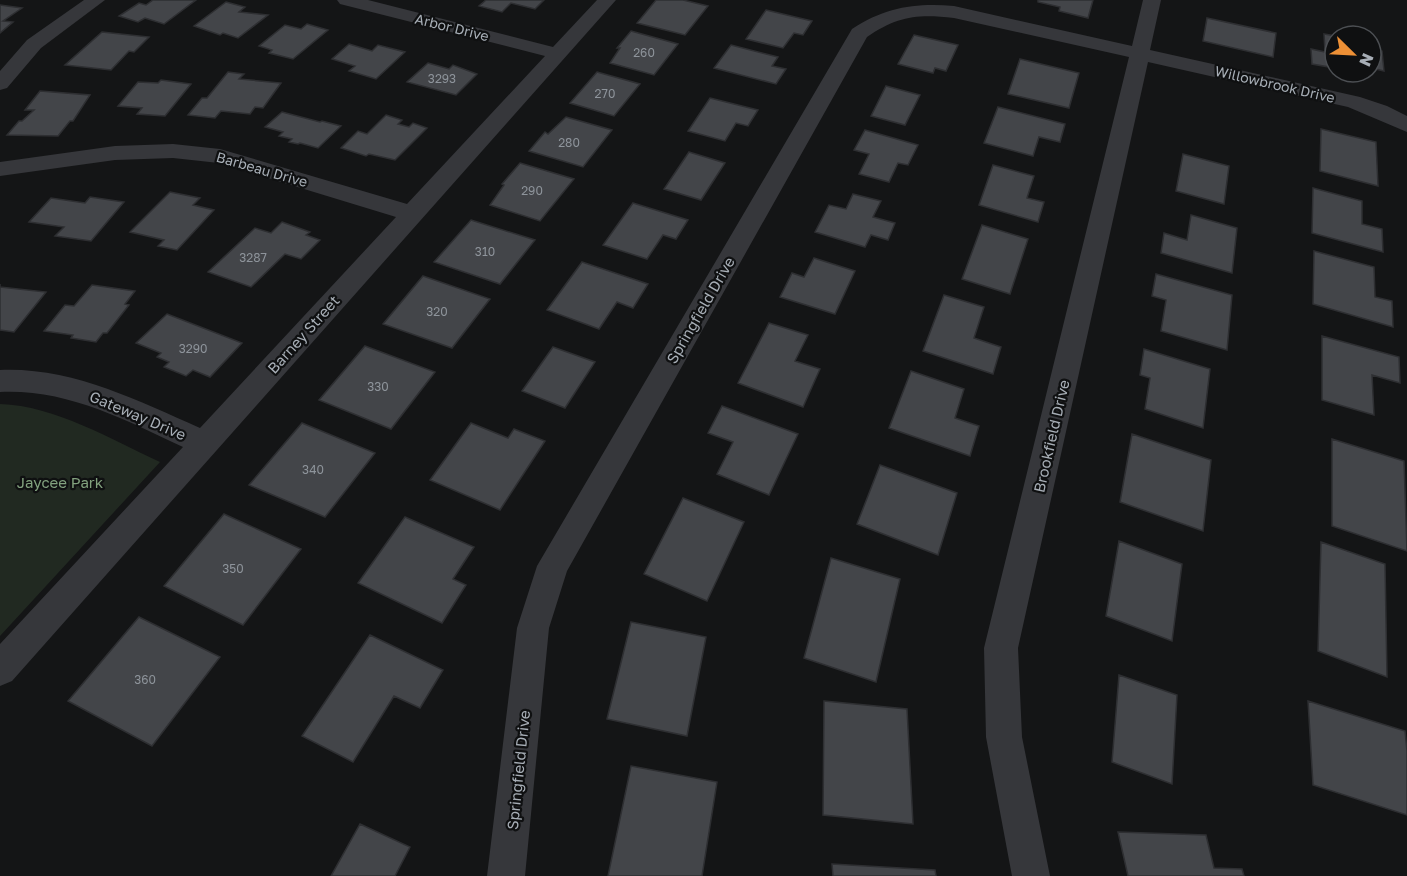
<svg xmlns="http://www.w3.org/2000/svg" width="1407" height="876" font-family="'Golos Text',sans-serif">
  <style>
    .green { fill: #212921 }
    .building { fill: #434549; stroke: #2e2f32; stroke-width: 1.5 }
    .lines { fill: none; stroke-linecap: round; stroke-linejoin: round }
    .street { fill: #36373b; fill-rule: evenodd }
    .labels { text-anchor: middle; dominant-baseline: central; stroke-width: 4.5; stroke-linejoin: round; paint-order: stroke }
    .number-label { font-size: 12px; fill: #8e949b }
    .far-street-label { font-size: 14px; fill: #a7aeb6; stroke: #0f1011 }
    .street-label { font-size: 15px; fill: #a7aeb6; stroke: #0f1011 }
    .park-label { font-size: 15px; fill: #82a17e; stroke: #0f1011 }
  </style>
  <rect width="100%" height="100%" fill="#141516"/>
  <path class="green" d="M0,404C56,406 110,439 160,462L0,636Z"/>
  <path class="building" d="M153,0H196L164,24L145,18L138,22L119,16L139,3L146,5Z
    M486,0H544L535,9L511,3L502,12L479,6Z
    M656,0H683L708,6L685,35L637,23Z
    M1038,0H1093L1088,18L1059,11L1060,7L1038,2Z
    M226,2L245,7L239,12L268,15L238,38L223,33L220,35L194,26Z
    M0,5L22,8L3,21L13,22L0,33Z
    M766,10L812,21L803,35L794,33L783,48L746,39Z
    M1207,18L1276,33L1273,57L1203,41Z
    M307,24L328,30L293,59L269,53L272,50L259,46L285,25L301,29Z
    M631,31L678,44L654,75L610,63L620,48H617Z
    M102,32L149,37L134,52L129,51L111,70L65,65Z
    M1324,34L1336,36L1335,68L1312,64L1311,49L1325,52Z
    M914,35L958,45L946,71L935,68L933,73L898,64Z
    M349,44L372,51L378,45L405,52L376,79L349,71L355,66L332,59Z
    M731,45L778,57L772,66L786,69L776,84L714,68Z
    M1371,48L1382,51L1384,71L1371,68Z
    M1020,59L1079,73L1069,108L1008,94Z
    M428,63L449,69L453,65L477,74L456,95L407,82Z
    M228,72L244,74L239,79L281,83L263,108L255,107L250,114L221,111L215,118L188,115L202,98H207Z
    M597,72L640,84L614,116L570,103Z
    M161,80L191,84L165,116L137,114L142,108L118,106L138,82L158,83Z
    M886,86L920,95L905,125L871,116Z
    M40,91L90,95L73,121H70L58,136L7,135L19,121H22L34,110H25Z
    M710,98L758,110L748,126L736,123L725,141L688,131Z
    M998,107L1065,124L1060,142L1039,137L1033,156L984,143Z
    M282,112L320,122L322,121L341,126L318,148L300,143L298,144L289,142L292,139L279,136L283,132L265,127Z
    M386,115L402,120L398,124L409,127L413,123L427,128L395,160L369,154L366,156L341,148L358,131L367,134Z
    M566,117L612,130L583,167L529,151L545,132L548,134Z
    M1321,129L1376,142L1378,186L1320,171Z
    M865,130L918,145L908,165L898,163L889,182L859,174L869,154L854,150Z
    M689,152L725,163L701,200L664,189Z
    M1183,154L1229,166L1224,204L1176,191Z
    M520,163L574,179L540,221L490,205L504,185L502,184Z
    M993,165L1034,176L1027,198L1044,202L1038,222L979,205Z
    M1313,188L1362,201V224L1382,229L1383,252L1312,233Z
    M170,192L200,198L193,205L214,210L177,250L158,246L164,240L130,232Z
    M853,194L881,201L873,217L895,223L888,240L871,235L865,247L815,232L829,205L846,209Z
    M90,197L124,202L91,241L55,236L64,227L29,222L51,198L85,203Z
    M633,203L688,220L676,239L663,235L647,259L603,245Z
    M1191,215L1237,228L1232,273L1161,253L1164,233L1187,240Z
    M471,220L535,240L500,284L434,262Z
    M282,222L310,232L306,235L320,240L301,259L285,254L251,287L208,272L255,228L271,233Z
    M982,225L1028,239L1010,294L962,279Z
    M1314,251L1374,267L1375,297L1392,301L1393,327L1313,304Z
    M814,258L855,271L835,314L780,297L792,273L804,277Z
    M582,262L648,284L633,308L617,302L599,329L547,310Z
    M1156,274L1232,295L1227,350L1161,331L1166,300L1152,296Z
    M423,276L490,299L452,348L383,324Z
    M0,284V287L46,292L14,332L0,330Z
    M92,285L135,291L125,304L129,305L107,333H103L96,342L71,338L73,335L44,331L65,305L74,306Z
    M944,295L984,307L974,338L1001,347L993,374L923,351Z
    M167,314L242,343L210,377L193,370L186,376L164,367L169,362L157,357L161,353L136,343Z
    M769,323L808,335L795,361L820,369L803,407L738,383Z
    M1322,336L1399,357L1400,383L1372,375L1374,415L1322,400Z
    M365,346L435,372L391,429L319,400Z
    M553,347L595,362L565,408L522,391Z
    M1144,349L1210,369L1203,428L1145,409L1150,378L1140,375Z
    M911,371L964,389L955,418L979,426L970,456L889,428Z
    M722,406L798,434L769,495L717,474L733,442L708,433Z
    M302,423L375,453L325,517L249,485Z
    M471,423L508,438L514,429L545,441L500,510L430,480Z
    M1132,434L1211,460L1203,531L1120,502Z
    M1332,439L1404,461L1407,551L1332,526Z
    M880,465L957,493L938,555L857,524Z
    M683,498L744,522L707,601L644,574Z
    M224,514L301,549L243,625L164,586Z
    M405,517L474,547L453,579L466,585L442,623L358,583Z
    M1119,541L1182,564L1172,641L1106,616Z
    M1321,542L1385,564L1387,677L1318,651Z
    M831,558L900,579L876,682L804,658Z
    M139,617L220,657L152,746L68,701Z
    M631,622L706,637L687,736L607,719Z
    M370,635L443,670L420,708L394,696L353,762L302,736Z
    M1119,675L1177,695L1172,784L1112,762Z
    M824,701L907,709L913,824L823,815Z
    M1308,701L1405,731L1407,751V815L1313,785Z
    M631,766L717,782L702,876H608Z
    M360,824L410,847L395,876H331Z
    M1118,832L1206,835L1214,868L1242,869L1244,876H1128Z
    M832,864L935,870L936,876H833Z"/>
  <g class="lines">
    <path class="street" d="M84,0H105L41,48L7,88L0,90V71L27,40Z
      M337,0H368L553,47L597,0H616L12,681L0,686V644L183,447C123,419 67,389 0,392V370C72,367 136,400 200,428L396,217L219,163L173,158L115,160L0,176V162L115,146L173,144L220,149L407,204L545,56L340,4Z
      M1143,0H1161L1150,50L1360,97L1387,106L1407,116V132L1348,107L1148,62L1018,648L1022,737L1050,876H1012L986,737L984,648L1129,57L954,18C917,14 898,16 867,37L567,571L549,628L525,876H487L517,628L537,566L852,29C886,7 915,3 954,6L1132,46Z"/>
  </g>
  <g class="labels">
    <g class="number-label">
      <text x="644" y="52">260</text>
      <text x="442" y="78">3293</text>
      <text x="605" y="93">270</text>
      <text x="569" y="142">280</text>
      <text x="532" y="190">290</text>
      <text x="485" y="251">310</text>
      <text x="253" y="257">3287</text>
      <text x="437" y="311">320</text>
      <text x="193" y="348">3290</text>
      <text x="378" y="386">330</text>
      <text x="313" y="469">340</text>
      <text x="233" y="568">350</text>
      <text x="145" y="679">360</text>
    </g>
    <g class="far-street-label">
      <text transform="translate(452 27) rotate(14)">Arbor Drive</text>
      <text transform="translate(1275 84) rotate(13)">Willowbrook Drive</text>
      <text transform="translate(262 169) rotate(16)">Barbeau Drive</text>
    </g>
    <g class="street-label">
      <text transform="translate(700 310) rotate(-60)">Springfield Drive</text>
      <text transform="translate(303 334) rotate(-48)">Barney Street</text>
      <text transform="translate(138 415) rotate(23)">Gateway Drive</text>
      <text transform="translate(1051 436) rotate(-77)">Brookfield Drive</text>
      <text transform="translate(518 770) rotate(-84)">Springfield Drive</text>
    </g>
    <g class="park-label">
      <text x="60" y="482">Jaycee Park</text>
    </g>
  </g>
  <g transform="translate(1353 54) rotate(114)"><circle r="28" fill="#0f1011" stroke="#4c4f53" stroke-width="1.5"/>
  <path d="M0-4.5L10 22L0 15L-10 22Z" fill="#ed9036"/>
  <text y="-9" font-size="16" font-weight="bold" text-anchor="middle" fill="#a7aeb6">N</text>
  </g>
</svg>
